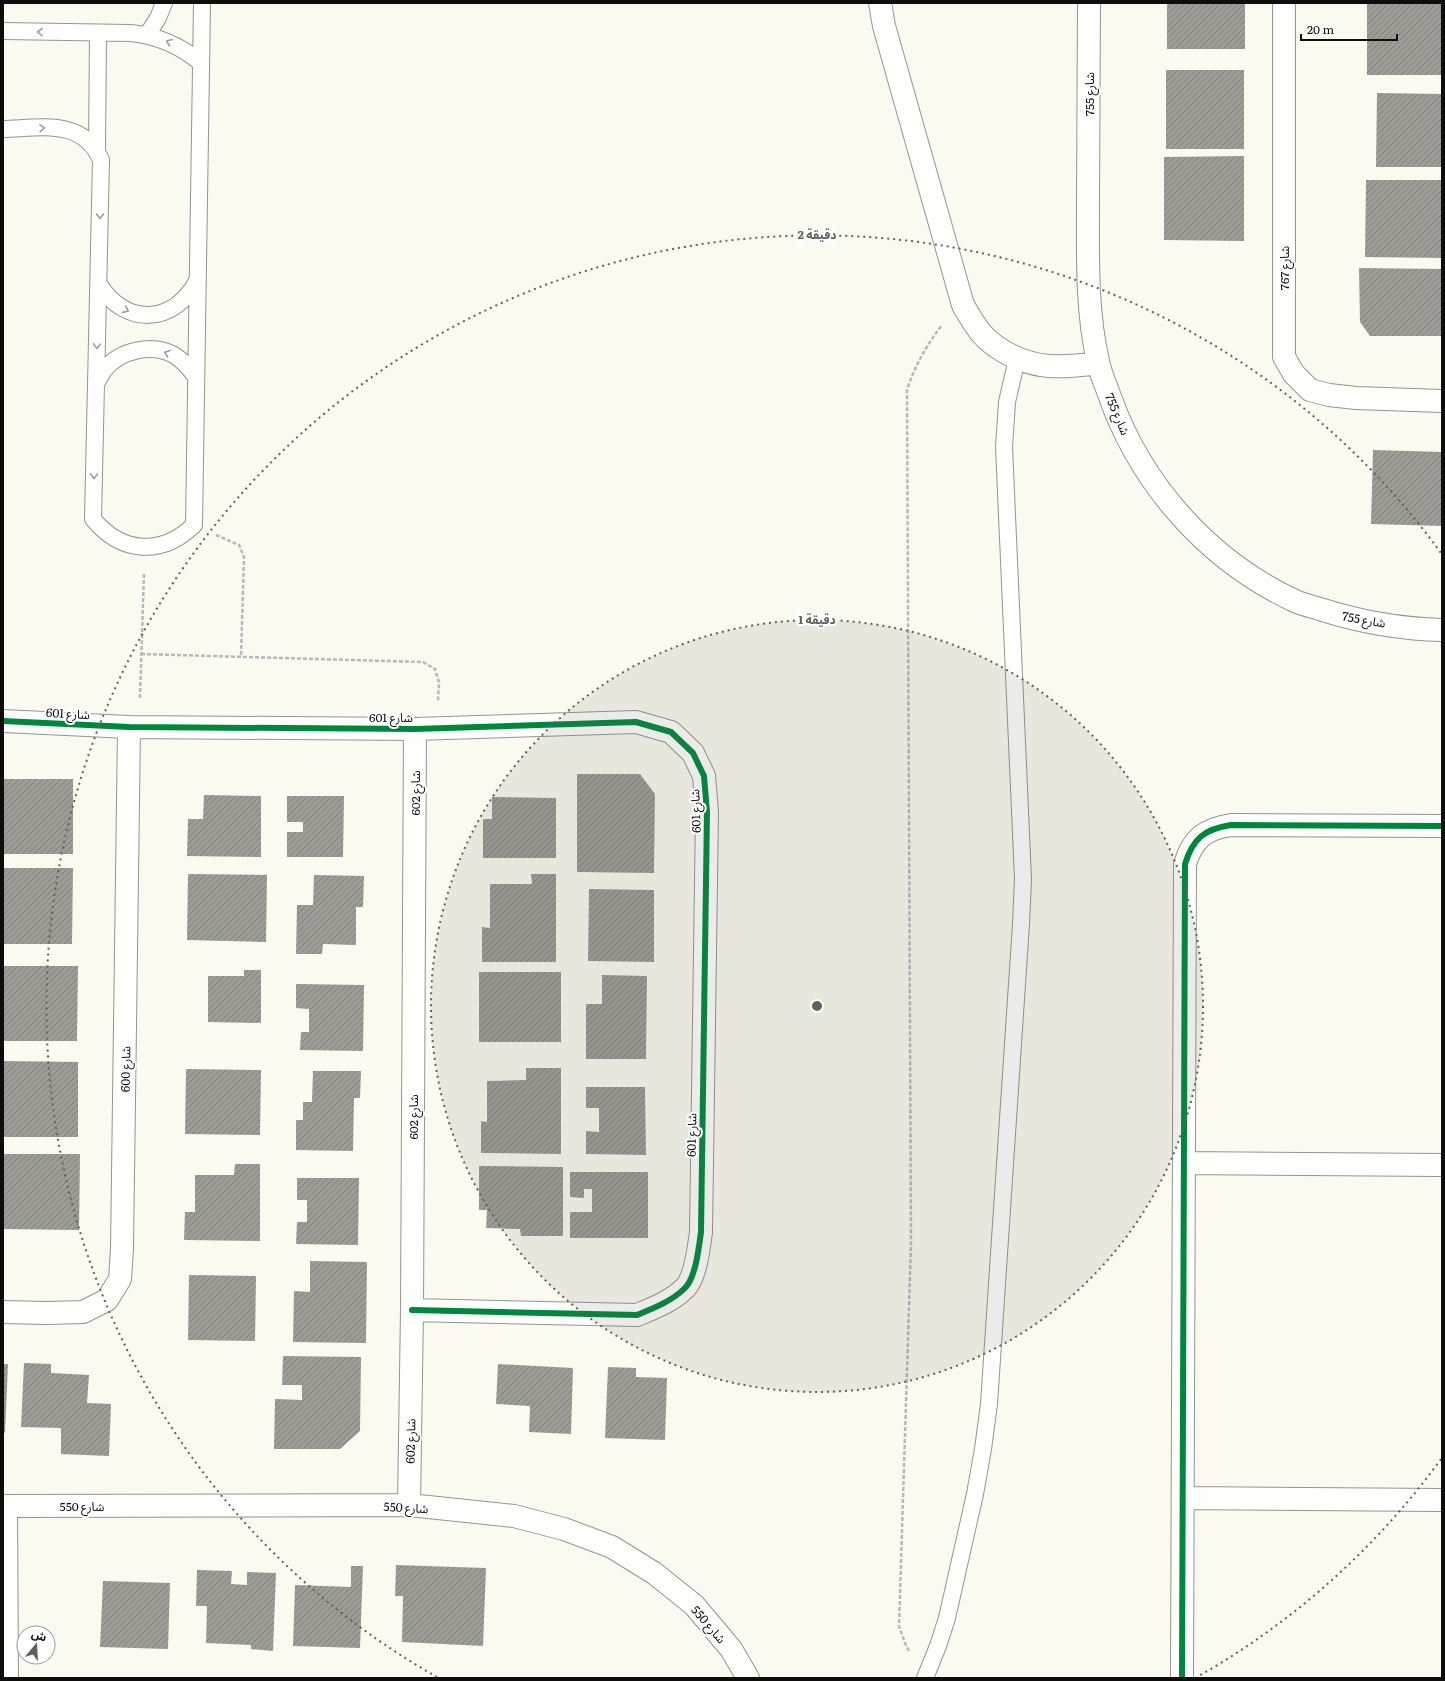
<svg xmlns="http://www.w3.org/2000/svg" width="1445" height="1681" font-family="Literata,'Noto Sans Arabic',serif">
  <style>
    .building { fill: url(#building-hatch) }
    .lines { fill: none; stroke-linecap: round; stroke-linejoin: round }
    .lane-casing { stroke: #949490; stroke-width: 18 }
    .street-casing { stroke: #949490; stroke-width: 24 }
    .path { stroke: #b8b8b6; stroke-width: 2.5; stroke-dasharray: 4 2; stroke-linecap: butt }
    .lane { stroke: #fefefd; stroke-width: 16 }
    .street { stroke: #fefefd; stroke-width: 22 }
    .cycleway-casing { stroke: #fff; stroke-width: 8 }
    .cycleway { stroke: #00873e; stroke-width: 6 }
    .oneway { stroke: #9e9e9d }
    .ring { fill: none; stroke: #60605d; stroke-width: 2; stroke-dasharray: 2 4 }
    .labels { text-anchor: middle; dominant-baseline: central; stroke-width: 4; stroke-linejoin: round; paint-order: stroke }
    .street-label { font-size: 12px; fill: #0d0d0d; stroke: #fff }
    .centre { fill: #60605d; stroke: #fff; stroke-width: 2 }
    .ring-label { font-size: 12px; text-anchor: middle; font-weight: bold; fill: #60605d; stroke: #fff; stroke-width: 4; stroke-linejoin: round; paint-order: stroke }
  </style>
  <defs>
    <pattern id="building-hatch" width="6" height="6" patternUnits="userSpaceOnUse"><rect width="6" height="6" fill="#9e9c97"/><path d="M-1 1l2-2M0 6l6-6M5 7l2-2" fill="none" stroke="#7f7e7a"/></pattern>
  </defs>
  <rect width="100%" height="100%" fill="#fbfaf1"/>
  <path class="building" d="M1167,3H1245V49H1167Z
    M1367,3H1442V75H1367Z
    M1166,70H1244V149H1166Z
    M1377,93L1442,94V167H1376Z
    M1244,156V241L1164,240V157Z
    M1366,180H1442V258L1365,257Z
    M1359,268L1442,269V336H1370L1360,322Z
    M1373,450L1442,452V526L1371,524Z
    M577,774H640L655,794L654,873L577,872Z
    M3,779H73V854H3Z
    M204,795L261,796V857L187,856L188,819H203Z
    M287,796H344L343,857H287V832H303V822H287Z
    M492,797L556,798V858H483V819H492Z
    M3,868H73L72,944H3Z
    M188,874L267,875L266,942L187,940Z
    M531,874H556V962H482V927L490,928V884H532Z
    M314,875L364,876L363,907H356V945L323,944L322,954H296L297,905H313Z
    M589,889L654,890V962L588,961Z
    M3,966H78L77,1041H3Z
    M244,970H261V1023L208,1022V976H244Z
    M479,972H561V1042H479Z
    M602,975L647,976L646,1059H586V1004H602Z
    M296,984L364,985L363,1051L300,1050L301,1032H309V1009L296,1008Z
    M3,1061L78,1062V1137H3Z
    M526,1068H561V1154L481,1153V1121L487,1122V1081L526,1080Z
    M186,1069L261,1070L260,1135L185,1134Z
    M313,1071H361L360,1098H354L353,1151L296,1150V1120H303V1102H312Z
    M586,1087H645L646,1155L586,1154V1131L599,1132V1108H586Z
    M3,1154H80L79,1230L3,1229Z
    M235,1164H260V1241L184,1240L185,1212H195V1175H234Z
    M479,1166L563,1167V1236H521L520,1229L486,1228L487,1210H479Z
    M570,1172H648V1238H570V1212H592V1189H584V1198L570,1197Z
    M297,1178H359L358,1245L296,1244L297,1222H307V1200H297Z
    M310,1261L367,1262L366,1343L293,1342L294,1291L310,1292Z
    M189,1275L256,1276L255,1341L188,1340Z
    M283,1356L361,1357L360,1431L340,1449H274L275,1399L302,1400V1385H282Z
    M24,1363L51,1364V1373L89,1375L87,1403L111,1404L109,1456L61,1454V1428L21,1427Z
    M3,1364H8L5,1433L3,1432Z
    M498,1364L573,1368L571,1434L529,1432L530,1406L496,1404Z
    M608,1367L636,1368V1377L667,1378L665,1440L605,1438Z
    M396,1565L486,1568L483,1646L402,1642L403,1596H395Z
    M351,1566H363L360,1648L293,1646L295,1585L351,1587Z
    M197,1570L232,1571L231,1584L247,1585V1572L276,1573L273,1651L251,1649V1645L206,1643L207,1606H196Z
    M103,1581L170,1583L168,1649L100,1647Z"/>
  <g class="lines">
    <g class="lane-casing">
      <path id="lane" d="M3,31L131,33C158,36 180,45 201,63
        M147,35L158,18L164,3
        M3,129C41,128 83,118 101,160L93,519C122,554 162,556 194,525L202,3
        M97,151L98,33
        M99,284C125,327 175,325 198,279
        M96,384C99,379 101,374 104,370C120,350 152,343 174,355C184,361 190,369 196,377
        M925,1678L938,1646L947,1618L975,1494L983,1449L989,1404L1021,924L1023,879L1004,447L1007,402L1017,359"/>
    </g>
    <g class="street-casing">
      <path id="street" d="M880,3L884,26L963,305C967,312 971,319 976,326C982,336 993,345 1003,351C1035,370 1062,368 1098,363
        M1089,3C1089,68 1088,134 1088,199C1088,251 1086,310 1098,361C1100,373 1106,385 1110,397C1142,486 1209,561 1295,601C1304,605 1314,607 1323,610C1361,622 1402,629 1442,630
        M1284,3V357L1294,374L1310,390L1329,395L1356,398L1442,401
        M3,721L129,727L415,729L636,722L671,732L693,753L704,776L707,812L701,1232C699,1246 696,1277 685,1288C672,1301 654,1308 637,1315L412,1310
        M1184,1163L1442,1165
        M3,1312L47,1313L83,1312L107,1300L120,1279L122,1249L129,727
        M1183,1498L1442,1500
        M409,1505L412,1310L415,729
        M3,1506L409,1505L514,1516L564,1529L612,1547L654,1573L694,1605L731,1649L748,1678
        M6,1506L7,1678
        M1182,1678L1185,864C1193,838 1205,829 1231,825L1442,826"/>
    </g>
    <path class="path" d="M216,535L239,545L244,557L241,657
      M141,654L423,662L435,669L439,682L438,701
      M140,698L144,572
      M909,1651L905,1643L899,1626L911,1244L907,389C916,364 926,346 942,325"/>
    <use href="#lane" class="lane"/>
    <use href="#street" class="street"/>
    <g class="cycleway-casing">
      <path id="cycleway" d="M3,721L129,727L415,729L636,722L671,732L693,753L704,776L707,812L701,1232C699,1246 696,1277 685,1288C672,1301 654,1308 637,1315L412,1310
        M1182,1678L1185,864C1193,838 1205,829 1231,825L1442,826"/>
    </g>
    <use href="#cycleway" class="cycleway"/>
  </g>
  <defs><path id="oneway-chevron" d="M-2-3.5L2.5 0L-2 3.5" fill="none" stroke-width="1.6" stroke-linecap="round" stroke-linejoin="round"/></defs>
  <g class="oneway">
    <use href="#oneway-chevron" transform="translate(40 32) rotate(-179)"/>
    <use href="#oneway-chevron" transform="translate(169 42) rotate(-158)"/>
    <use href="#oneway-chevron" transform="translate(42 128) rotate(-1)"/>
    <use href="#oneway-chevron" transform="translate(100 216) rotate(91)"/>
    <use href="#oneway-chevron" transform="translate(126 310) rotate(24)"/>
    <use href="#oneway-chevron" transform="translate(97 346) rotate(91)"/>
    <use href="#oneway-chevron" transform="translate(167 353) rotate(-160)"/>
    <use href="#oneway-chevron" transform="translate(94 476) rotate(91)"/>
  </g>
  <circle cx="817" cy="1006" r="386" fill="#60605d" fill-opacity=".12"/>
  <g class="ring">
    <circle cx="817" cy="1006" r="386"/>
    <path d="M1441 1459A771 771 0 0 1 1197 1677M437 1677A771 771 0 1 1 1441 553"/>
  </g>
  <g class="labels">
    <g class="street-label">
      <text transform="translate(1089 94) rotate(-90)">شارع 755</text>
      <text transform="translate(1284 268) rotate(-90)">شارع 767</text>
      <text transform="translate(1118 414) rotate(67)">شارع 755</text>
      <text transform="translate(1364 619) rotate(10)">شارع 755</text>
      <text transform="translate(68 713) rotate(3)">شارع 601</text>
      <text x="391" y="717">شارع 601</text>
      <text transform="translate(415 793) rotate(-90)">شارع 602</text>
      <text transform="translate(695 811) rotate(-92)">شارع 601</text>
      <text transform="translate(125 1069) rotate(-89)">شارع 600</text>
      <text transform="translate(413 1117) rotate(-90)">شارع 602</text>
      <text transform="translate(691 1135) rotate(-89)">شارع 601</text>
      <text transform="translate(410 1441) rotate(-89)">شارع 602</text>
      <text x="82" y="1506">شارع 550</text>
      <text transform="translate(406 1507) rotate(3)">شارع 550</text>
      <text transform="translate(709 1624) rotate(49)">شارع 550</text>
    </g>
  </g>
  <circle cx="817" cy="1006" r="6" class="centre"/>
  <g class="ring-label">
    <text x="817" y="239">2 دقيقة</text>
    <text x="817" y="624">1 دقيقة</text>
  </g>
  <rect width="1445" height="1681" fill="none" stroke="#0d0d0d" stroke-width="8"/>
  <g transform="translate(36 1645) rotate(18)"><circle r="19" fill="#ffffff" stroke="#9e9e9e"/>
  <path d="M0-3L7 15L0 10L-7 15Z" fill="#60605d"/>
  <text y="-6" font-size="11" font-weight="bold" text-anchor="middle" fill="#0d0d0d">ش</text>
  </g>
  <path d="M1301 34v6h96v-6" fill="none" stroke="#0d0d0d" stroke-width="2"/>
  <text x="1307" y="34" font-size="12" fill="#0d0d0d" stroke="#ffffff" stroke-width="3" paint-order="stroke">20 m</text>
</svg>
